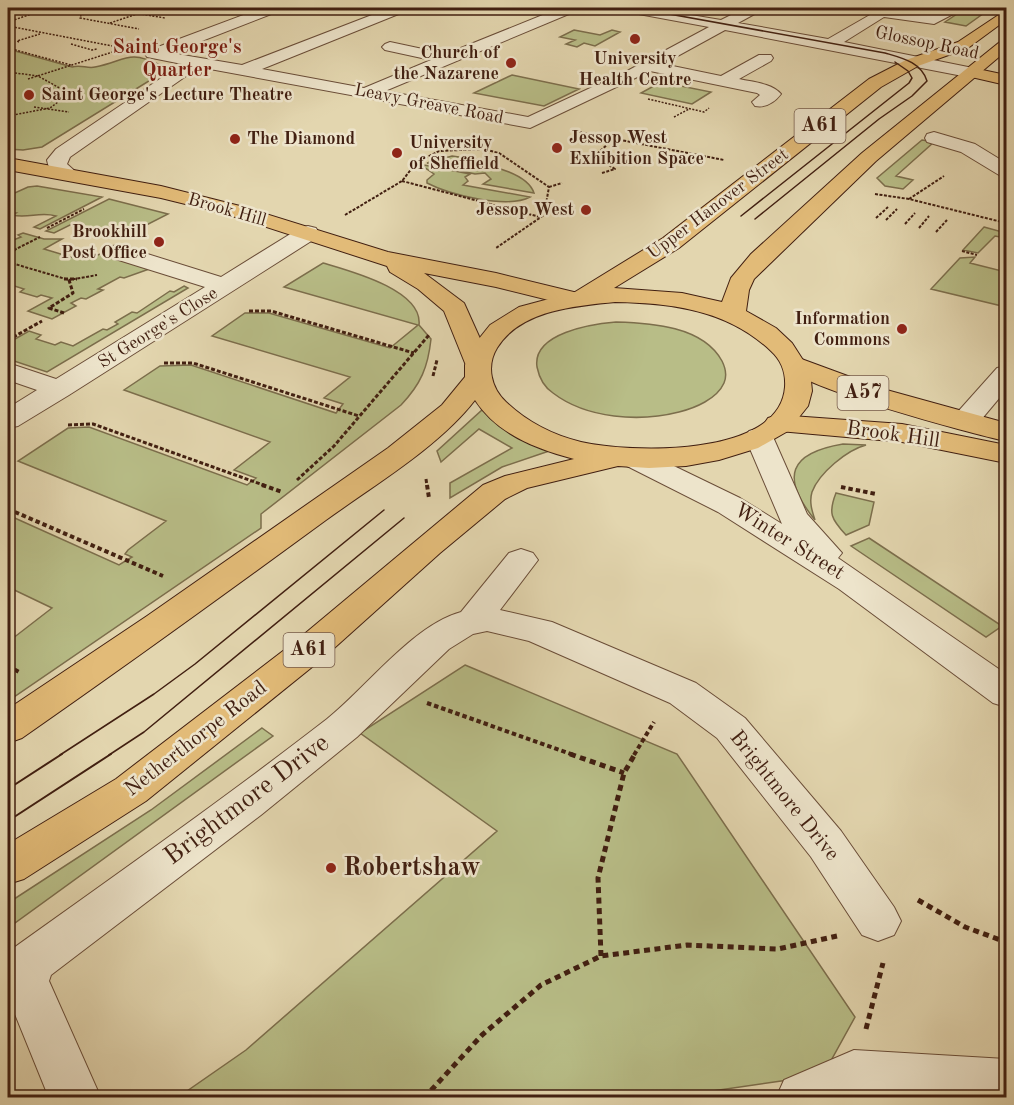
<svg xmlns="http://www.w3.org/2000/svg" width="1014" height="1105" font-family="'Old Standard TT',serif">
  <style>
    .green { fill: #b8bd87; stroke: #7c6e4c; stroke-width: 1.5 }
    .lines { fill: none; stroke-linecap: round; stroke-linejoin: round }
    .minor-casing { stroke: #6a4d38; stroke-width: 2 }
    .major-casing { stroke: #411f11; stroke-width: 2 }
    .highway-casing { stroke: #411f11; stroke-width: 2 }
    .path-far4 { stroke: #411f11; stroke-width: 1.5; stroke-dasharray: 2 1.5; stroke-linecap: butt }
    .path-far3 { stroke: #411f11; stroke-width: 2; stroke-dasharray: 3 1.5; stroke-linecap: butt }
    .path-far2 { stroke: #411f11; stroke-width: 3; stroke-dasharray: 4 2; stroke-linecap: butt }
    .path-far1 { stroke: #411f11; stroke-width: 4; stroke-dasharray: 4.5 3; stroke-linecap: butt }
    .path { stroke: #411f11; stroke-width: 5; stroke-dasharray: 6 4.5; stroke-linecap: butt }
    .minor { fill: #ede4cb; fill-rule: evenodd }
    .major { fill: #e2bb78; fill-rule: evenodd }
    .highway { fill: #e2bb78; fill-rule: evenodd }
    .tram-far1 { stroke: #411f11; stroke-width: 1.5 }
    .tram { stroke: #411f11; stroke-width: 2 }
    .poi-dot { fill: #8f2418; stroke: #ede4cb; stroke-width: 2 }
    .labels { text-anchor: middle; dominant-baseline: central; stroke-width: 5; stroke-linejoin: round; paint-order: stroke }
    .far-street-label { font-size: 18px; fill: #411f11; stroke: #ede4cb }
    .far-poi-label { font-size: 18px; font-weight: bold; fill: #411f11; stroke: #ede4cb; text-anchor: end }
    .far-quarter-label { font-size: 20px; font-weight: bold; fill: #7a1f14; stroke: #ede4cb }
    .shield { fill: #ede4cb; stroke: #755a49; stroke-width: 1.5 }
    .shield-label { font-size: 20px; font-weight: bold; fill: #411f11 }
    .street-label { font-size: 21px; fill: #411f11; stroke: #ede4cb }
    .near-street-label { font-size: 26px; fill: #411f11; stroke: #ede4cb }
    .near-poi-label { font-size: 26px; font-weight: bold; fill: #411f11; stroke: #ede4cb; text-anchor: start }
  </style>
  <rect width="100%" height="100%" fill="#e3d6af"/>
  <filter id="stains"><feTurbulence type="fractalNoise" baseFrequency=".00333" numOctaves="4"/><feColorMatrix values="0 0 0 0 .2 0 0 0 0 .09 0 0 0 0 .02 0 0 0 .5 -.17"/></filter>
  <radialGradient id="worn" r=".72"><stop offset=".6" stop-color="#630" stop-opacity="0"/><stop offset="1" stop-color="#630" stop-opacity=".3"/></radialGradient>
  <path class="green" d="M966,8H991L966,26L945,22Z
    M574,30L600,35L612,30L620,32L595,46L584,43L577,47L566,44L575,40L560,37Z
    M8,49L72,67C81,64 87,69 95,67C126,61 127,49 160,65L157,76L42,147L23,150L8,149Z
    M512,75L579,89L544,106L474,93Z
    M661,82L711,92L692,104L641,93Z
    M922,140L934,142L896,176L913,180L903,189L885,186L877,178Z
    M452,156L480,160L474,164L475,166C493,164 528,175 534,193L483,184L491,179L485,173L475,174L427,163Z
    M424,165L470,174L465,177L468,181L463,185L530,197C507,209 450,195 427,183V180L434,174L424,167Z
    M37,186L102,197L40,229L34,227L56,216C40,211 28,219 12,215L16,213L8,212V196L28,187Z
    M109,199L168,214L125,236L116,233L111,236L80,227L83,225L76,222L54,233L46,231Z
    M984,227L1006,233V238L995,236L978,253L963,250Z
    M23,233L44,239H62L44,249L74,258L86,252L98,255L102,253L152,268L124,278L120,277L98,289L103,290L86,299L81,298L71,303L76,306L52,319L28,311L52,298L41,295L37,297L20,292L24,289L8,284V242L21,237L18,235Z
    M975,257L970,263L1006,272V307L931,289L960,258Z
    M323,263C350,271 423,290 419,325L431,339C428,367 421,384 401,405L261,514V528L8,701V642L52,608L8,587V515L119,565L132,557L125,554L128,550L166,521L18,461L68,428L89,427L247,485L256,478L234,470L270,442L124,390L160,366L191,365L336,413L343,404L324,398L350,377L212,336L245,313H269L390,348L418,325L284,287Z
    M184,286L188,288L47,372L8,359V343L29,331L41,335L36,339L55,345L61,342L73,346L103,329L107,330L118,324L115,322L132,312L137,313L170,291L174,292Z
    M616,322C651,323 703,326 722,361C725,367 727,376 724,383C717,399 695,408 679,412C640,422 587,419 553,393C544,387 539,377 537,367C532,333 592,324 616,322Z
    M482,410L552,450L502,467L450,498V483L512,448L479,429L441,462L437,451Z
    M843,444L866,445C847,450 819,473 812,492C809,502 812,511 815,520C780,477 789,453 843,444Z
    M836,493L874,502L869,525L846,535C831,519 828,513 836,493Z
    M869,538L1002,626L986,637L851,546Z
    M465,665L677,754L855,1017L823,1075L671,1097L177,1098L246,1050L497,831L360,733Z
    M262,728L273,736L8,928V903L151,810Z"/>
  <g class="lines">
    <g class="minor-casing">
      <path id="minor" d="M262,8H281L279,11L171,53L242,65L390,8H408L406,11L262,69L364,88L431,60L385,50L382,47L385,44L390,42L446,54L560,8H578L576,11L385,91L528,117L629,70L709,27L628,12L623,11L621,8H649L721,20L745,8H762L760,11L738,23L828,39L882,8L932,15L945,8H961L959,11L934,24L884,17L844,42L973,68L981,73L973,78L725,30L663,64L721,76L759,55H771L773,58L771,61L739,79C752,82 772,83 781,94C774,103 765,108 755,106L752,102L760,95L757,93L650,71L530,128L199,67L70,157L67,164L77,173L74,177C61,180 49,174 47,160L56,149L182,64L147,57L145,54L147,51Z
        M934,132L975,144L1006,163V177L999,175L961,152L927,142L925,138L927,134Z
        M308,226L316,228L319,233L316,238L69,395L18,426L8,428V408L37,390L8,380V363L56,379L205,287L109,257L106,252L109,247L117,245L125,247L221,277L300,228Z
        M1006,366V390L975,427L965,430L955,427L951,421L955,415L997,368Z
        M759,428L769,431L773,437L807,514L842,553L838,558L1006,674V707L993,703L839,589L718,512L625,465L621,459L625,453L636,450L647,453L740,498L782,524L745,437L749,431Z
        M521,549L533,553L538,560L500,610L552,622L696,683L745,718L841,831L894,907L901,921L894,935L878,941L862,935L811,857L717,738L670,703L529,641L487,631L473,634L449,649L357,737L261,815L51,975L49,981L101,1098H49L8,997V964L15,947C120,872 225,798 327,719C366,688 413,625 461,612L509,553Z
        M854,1050L1006,1059V1098H776L784,1080Z"/>
    </g>
    <g class="major-casing">
      <path id="major" d="M973,68L1006,75V85L967,76L965,73L967,70Z
        M8,158L161,186L240,206L388,252L496,273L582,294L585,299L582,304L573,306L496,287L424,273L464,303L491,363L487,369L478,371L469,369L465,363L444,311L418,289L390,272L387,266L226,214L161,198L8,170Z
        M796,357L883,389L1006,423V441C972,434 798,387 783,365L787,359Z
        M778,415L902,424L1006,445V463L902,442L768,430L764,424L768,418Z"/>
    </g>
    <g class="highway-casing">
      <path id="highway" d="M1006,10V20L968,48L918,66L881,87L679,248L614,288L682,293L722,302L731,278L751,254L862,153L1001,41L1006,40V51L876,161L754,279L749,290L746,311L776,328L792,343L810,371L812,391L808,406L788,431L758,448L719,460L686,466L649,468L618,466L527,488L505,499L440,553L322,659L146,801L24,879L8,884V844L116,779L296,641L483,485L505,476L574,459C536,449 497,434 475,400C440,446 373,486 326,520C225,594 124,667 22,738L8,743V709L147,616L388,448L442,405L465,377V365L470,350L490,325L519,307L575,292L663,238L869,79L906,60L958,42ZM615,302C672,303 728,310 771,351C781,360 786,373 785,387C780,458 629,453 581,442C552,435 527,422 506,402C491,388 486,366 497,348C520,310 575,306 615,302Z"/>
    </g>
    <path class="path-far4" d="M104,8L165,18
      M105,8L81,15L80,18L139,29
      M8,19L14,17
      M8,22L49,8
      M110,23L155,8
      M8,26L128,49
      M19,42L17,41L40,34
      M71,44L92,50L97,49
      M8,48L71,65
      M8,72L38,76L65,91L66,96L50,108L8,116
      M28,79L122,49
      M648,99L704,112L709,108
      M34,107L69,112
      M674,117L689,109"/>
    <path class="path-far3" d="M579,132L724,160
      M602,173L615,169L595,156L613,139
      M402,181L540,217
      M549,187L562,183
      M875,194L909,199L1006,223
      M909,199L944,176
      M345,215L402,181L416,163L439,151L483,149L499,153L549,187L544,215L496,248
      M876,218L888,207
      M886,220L897,209
      M905,224L915,213
      M47,228L84,209
      M919,228L929,216
      M936,232L947,220
      M962,251L977,255
      M8,257L16,249L40,237
      M8,262L69,280L97,275"/>
    <path class="path-far2" d="M64,279H77
      M249,311H271L414,353
      M64,313L49,308L73,293L69,280
      M8,340L42,321
      M164,363H193L359,416
      M433,376L437,360
      M68,425L93,424L266,486
      M426,479L427,486
      M297,480L334,446L429,335"/>
    <path class="path-far1" d="M262,485L282,492
      M427,485L429,498
      M841,487L876,494
      M8,509L163,576
      M8,666L19,672
      M427,703L574,755
      M634,755L654,722"/>
    <path class="path" d="M570,754L624,773
      M918,900L965,927L1006,942
      M601,956L598,878L624,773L635,754
      M866,1029L883,963
      M424,1098L482,1035L541,985L601,956L687,945L778,949L837,936"/>
    <use href="#minor" class="minor"/>
    <use href="#major" class="major"/>
    <use href="#highway" class="highway"/>
    <path class="tram-far1" d="M619,8L642,12
      M636,8L885,53C902,58 921,62 927,81L912,96L879,119L755,219
      M741,216L909,83L912,78L908,71L895,62
      M60,755L154,694L195,664L384,510
      M109,755L144,732L404,518"/>
    <path class="tram" d="M8,789L62,754
      M8,821L111,754"/>
  </g>
  <g class="poi-dot">
    <circle cx="635" cy="39" r="6"/>
    <circle cx="511" cy="63" r="6"/>
    <circle cx="29" cy="95" r="6"/>
    <circle cx="235" cy="139" r="6"/>
    <circle cx="557" cy="148" r="6"/>
    <circle cx="397" cy="153" r="6"/>
    <circle cx="586" cy="210" r="6"/>
    <circle cx="159" cy="242" r="6"/>
    <circle cx="902" cy="329" r="6"/>
    <circle cx="331" cy="868" r="6"/>
  </g>
  <g class="labels">
    <g class="far-street-label">
      <text transform="translate(927 43) rotate(12)">Glossop Road</text>
      <text transform="translate(429 104) rotate(11)">Leavy Greave Road</text>
      <text transform="translate(718 204) rotate(-37)">Upper Hanover Street</text>
      <text transform="translate(227 210) rotate(16)">Brook Hill</text>
      <text transform="translate(158 328) rotate(-32)">St George's Close</text>
    </g>
    <g class="far-poi-label">
      <text x="499" y="53">Church of<tspan x="499" dy="21">the Nazarene</tspan></text>
      <text x="635" y="59" text-anchor="middle">University<tspan x="635" dy="21">Health Centre</tspan></text>
      <text x="41" y="95" text-anchor="start">Saint George's Lecture Theatre</text>
      <text x="569" y="138" text-anchor="start">Jessop West<tspan x="569" dy="21">Exhibition Space</tspan></text>
      <text x="247" y="139" text-anchor="start">The Diamond</text>
      <text x="409" y="143" text-anchor="start">University<tspan x="409" dy="21">of Sheffield</tspan></text>
      <text x="574" y="210">Jessop West</text>
      <text x="147" y="232">Brookhill<tspan x="147" dy="21">Post Office</tspan></text>
      <text x="890" y="319">Information<tspan x="890" dy="21">Commons</tspan></text>
    </g>
    <g class="far-quarter-label">
      <text x="177" y="48">Saint George's<tspan x="177" dy="23">Quarter</tspan></text>
    </g>
    <g class="shield">
      <rect x="794.5" y="109" width="51" height="34" rx="4.5"/>
      <rect x="837.5" y="376" width="51" height="34" rx="4.5"/>
      <rect x="283.5" y="633" width="51" height="34" rx="4.5"/>
    </g>
    <g class="shield-label">
      <text x="820" y="126">A61</text>
      <text x="863" y="393">A57</text>
      <text x="309" y="650">A61</text>
    </g>
    <g class="street-label">
      <text transform="translate(893 435) rotate(8)">Brook Hill</text>
      <text transform="translate(789 542) rotate(32)">Winter Street</text>
      <text transform="translate(196 739) rotate(-38)">Netherthorpe Road</text>
      <text transform="translate(784 796) rotate(51)">Brightmore Drive</text>
    </g>
    <g class="near-street-label">
      <text transform="translate(247 800) rotate(-37)">Brightmore Drive</text>
    </g>
    <g class="near-poi-label">
      <text x="343" y="868">Robertshaw</text>
    </g>
  </g>
  <rect width="1014" height="1105" fill="none" stroke="#e3d6af" stroke-width="30"/>
  <rect x="9" y="9" width="996" height="1087" fill="none" stroke="#411f11" stroke-width="3"/>
  <rect x="15" y="15" width="984" height="1075" fill="none" stroke="#411f11" stroke-width="1.5"/>
  <rect width="100%" height="100%" filter="url(#stains)"/>
  <rect width="100%" height="100%" fill="url(#worn)"/>
</svg>
